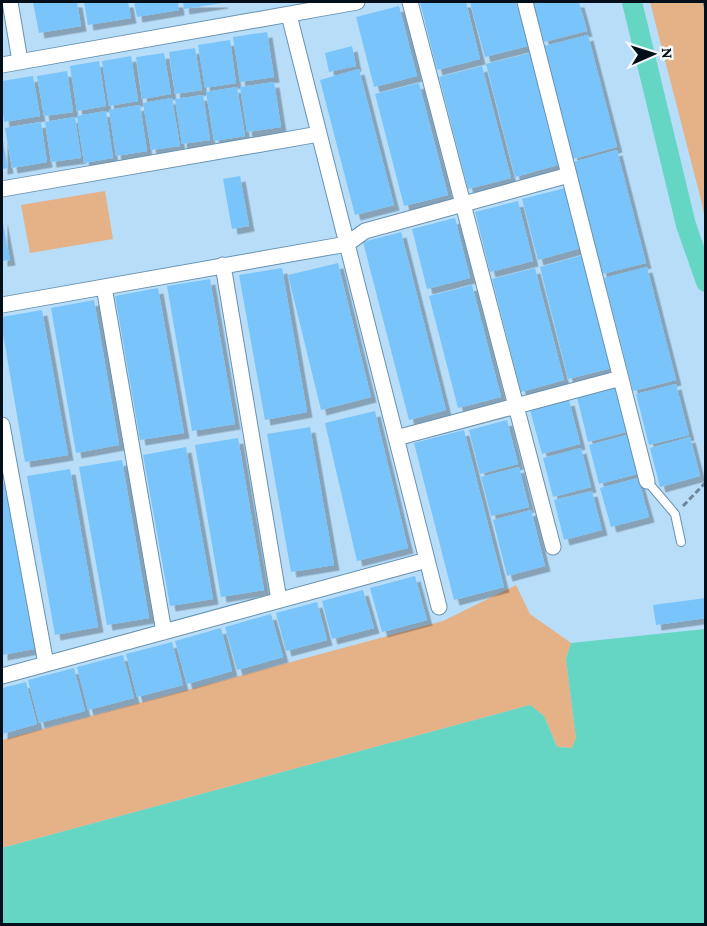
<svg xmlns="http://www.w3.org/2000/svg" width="707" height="926" font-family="'Crimson Pro',serif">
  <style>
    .green { fill: #e5b187 }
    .water { fill: #64d6c3 }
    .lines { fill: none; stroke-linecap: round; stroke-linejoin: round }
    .canal { stroke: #64d6c3; stroke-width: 20 }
    .building { fill: #79c5fb; filter: url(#shadow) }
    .lane-casing { stroke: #6792b2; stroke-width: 10 }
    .street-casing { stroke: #6792b2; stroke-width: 17 }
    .path { stroke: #6b869a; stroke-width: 3; stroke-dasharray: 6 3; stroke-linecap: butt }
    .lane { stroke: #fff; stroke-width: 8 }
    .street { stroke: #fff; stroke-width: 15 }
  </style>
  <defs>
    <filter id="shadow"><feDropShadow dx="5.5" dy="5.5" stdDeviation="0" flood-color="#0004"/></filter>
  </defs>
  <rect width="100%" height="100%" fill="#b8ddf8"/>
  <path class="green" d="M650,2H705V219L701,200Z
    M105,191L113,239L30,253L21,205Z
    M516,585L530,614L571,643L566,659L576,738L572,748L557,747L544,716L530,705L2,848V740L443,621Z"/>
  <path class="water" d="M705,629V924H2V848L530,705L544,716L557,747L572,748L576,738L566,659L571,643Z"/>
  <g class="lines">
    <path class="canal" d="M632,2L686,225L706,282"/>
  </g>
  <path class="building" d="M33,2H77L81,26L39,33Z
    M84,2H128L131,18L88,25Z
    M134,2H178L179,10L137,17Z
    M183,2H223V3L184,9Z
    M420,2H466L480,59L437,70Z
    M470,2H516L528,46L485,57Z
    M533,2H579L587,31L544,42Z
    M399,6L417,76L374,87L356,17Z
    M267,32L274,77L240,82L233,37Z
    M588,35L617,147L573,159L544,46Z
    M230,40L236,83L205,88L198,45Z
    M352,46L356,66L329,72L325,53Z
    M195,48L202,90L175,94L169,52Z
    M164,53L171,94L142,99L136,57Z
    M530,53L558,165L515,177L486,64Z
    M131,56L138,101L109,106L102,61Z
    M99,61L106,106L77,111L70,66Z
    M482,66L511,178L468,189L439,77Z
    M359,69L394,205L355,215L320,80Z
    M67,71L73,112L44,116L37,76Z
    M33,76L40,116L4,122L2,104V81Z
    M274,82L281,127L247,132L240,87Z
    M419,83L448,195L404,206L375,94Z
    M237,87L245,136L214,141L206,92Z
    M203,95L210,140L182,144L175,99Z
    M172,98L180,146L151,150L143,103Z
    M140,105L147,151L116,156L109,110Z
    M106,111L113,158L84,163L77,116Z
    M75,117L81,158L51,162L45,122Z
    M41,122L47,162L12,168L5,128Z
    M2,135L8,168L2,169Z
    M617,150L646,263L602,274L573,162Z
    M240,176L249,226L232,229L223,179Z
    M565,188L581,248L538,260L522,199Z
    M518,201L533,261L490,272L475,212Z
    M2,218L10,260L2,261Z
    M455,218L470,278L427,289L412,229Z
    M401,232L446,410L409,420L363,242Z
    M583,255L612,368L568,379L540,267Z
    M338,263L371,397L321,410L288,275Z
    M647,267L676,380L633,391L604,278Z
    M282,268L307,412L265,420L239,275Z
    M535,268L564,380L521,392L492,279Z
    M210,279L235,424L192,431L167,286Z
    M472,285L501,397L458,408L429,296Z
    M158,288L184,433L140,440L115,296Z
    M94,300L119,445L76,453L51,308Z
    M42,310L68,455L25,462L2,328V317Z
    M676,384L689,435L649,445L636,394Z
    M615,387L626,432L588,442L577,397Z
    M569,400L580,444L542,454L530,410Z
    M375,411L408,548L357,561L325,423Z
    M507,420L518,464L480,474L469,430Z
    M310,427L334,565L291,572L267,434Z
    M464,430L504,587L454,600L414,443Z
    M627,435L637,474L599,484L589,445Z
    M690,437L700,476L660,487L650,448Z
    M238,438L264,590L221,597L195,445Z
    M186,447L213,599L170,606L143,455Z
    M581,448L591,487L553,497L543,458Z
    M122,460L149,618L107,625L79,467Z
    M519,467L529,507L491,516L481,477Z
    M70,469L98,627L55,635L27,476Z
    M638,478L649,517L611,527L600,488Z
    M6,483L34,649L2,655V484Z
    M592,491L602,530L564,540L554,500Z
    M531,510L545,566L507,576L493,520Z
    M415,576L427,620L382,632L370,588Z
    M363,590L374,628L332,639L322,601Z
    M706,598V618L656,625L653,605Z
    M317,602L327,640L286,651L276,613Z
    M271,614L283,657L237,670L225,627Z
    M221,628L232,671L187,684L175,641Z
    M172,642L183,685L137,697L126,654Z
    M123,655L134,698L88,710L77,667Z
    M74,668L85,711L39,723L28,680Z
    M26,682L37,724L2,734V688Z"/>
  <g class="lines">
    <g class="lane-casing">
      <path id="lane" d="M647,481L675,514L681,542"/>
    </g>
    <g class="street-casing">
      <path id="street" d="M10,2L20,61
        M410,2L553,547
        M525,2L647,481
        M289,15L439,607
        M2,65L357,2
        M2,189L319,134
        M223,265L279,600
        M104,287L164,632
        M2,305L347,244L365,231L569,175
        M2,425L46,664
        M396,438L621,378
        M2,676L427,560"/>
    </g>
    <path class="path" d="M704,2L706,10
      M683,506L706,482"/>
    <use href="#lane" class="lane"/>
    <use href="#street" class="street"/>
  </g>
  <rect width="707" height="926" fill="none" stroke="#010f1a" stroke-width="6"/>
  <g transform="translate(653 54) rotate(87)" stroke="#f4f9fc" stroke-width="4.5" paint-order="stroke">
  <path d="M0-4.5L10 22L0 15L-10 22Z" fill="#010f1a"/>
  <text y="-9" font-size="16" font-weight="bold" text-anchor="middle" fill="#010f1a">N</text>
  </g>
</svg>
